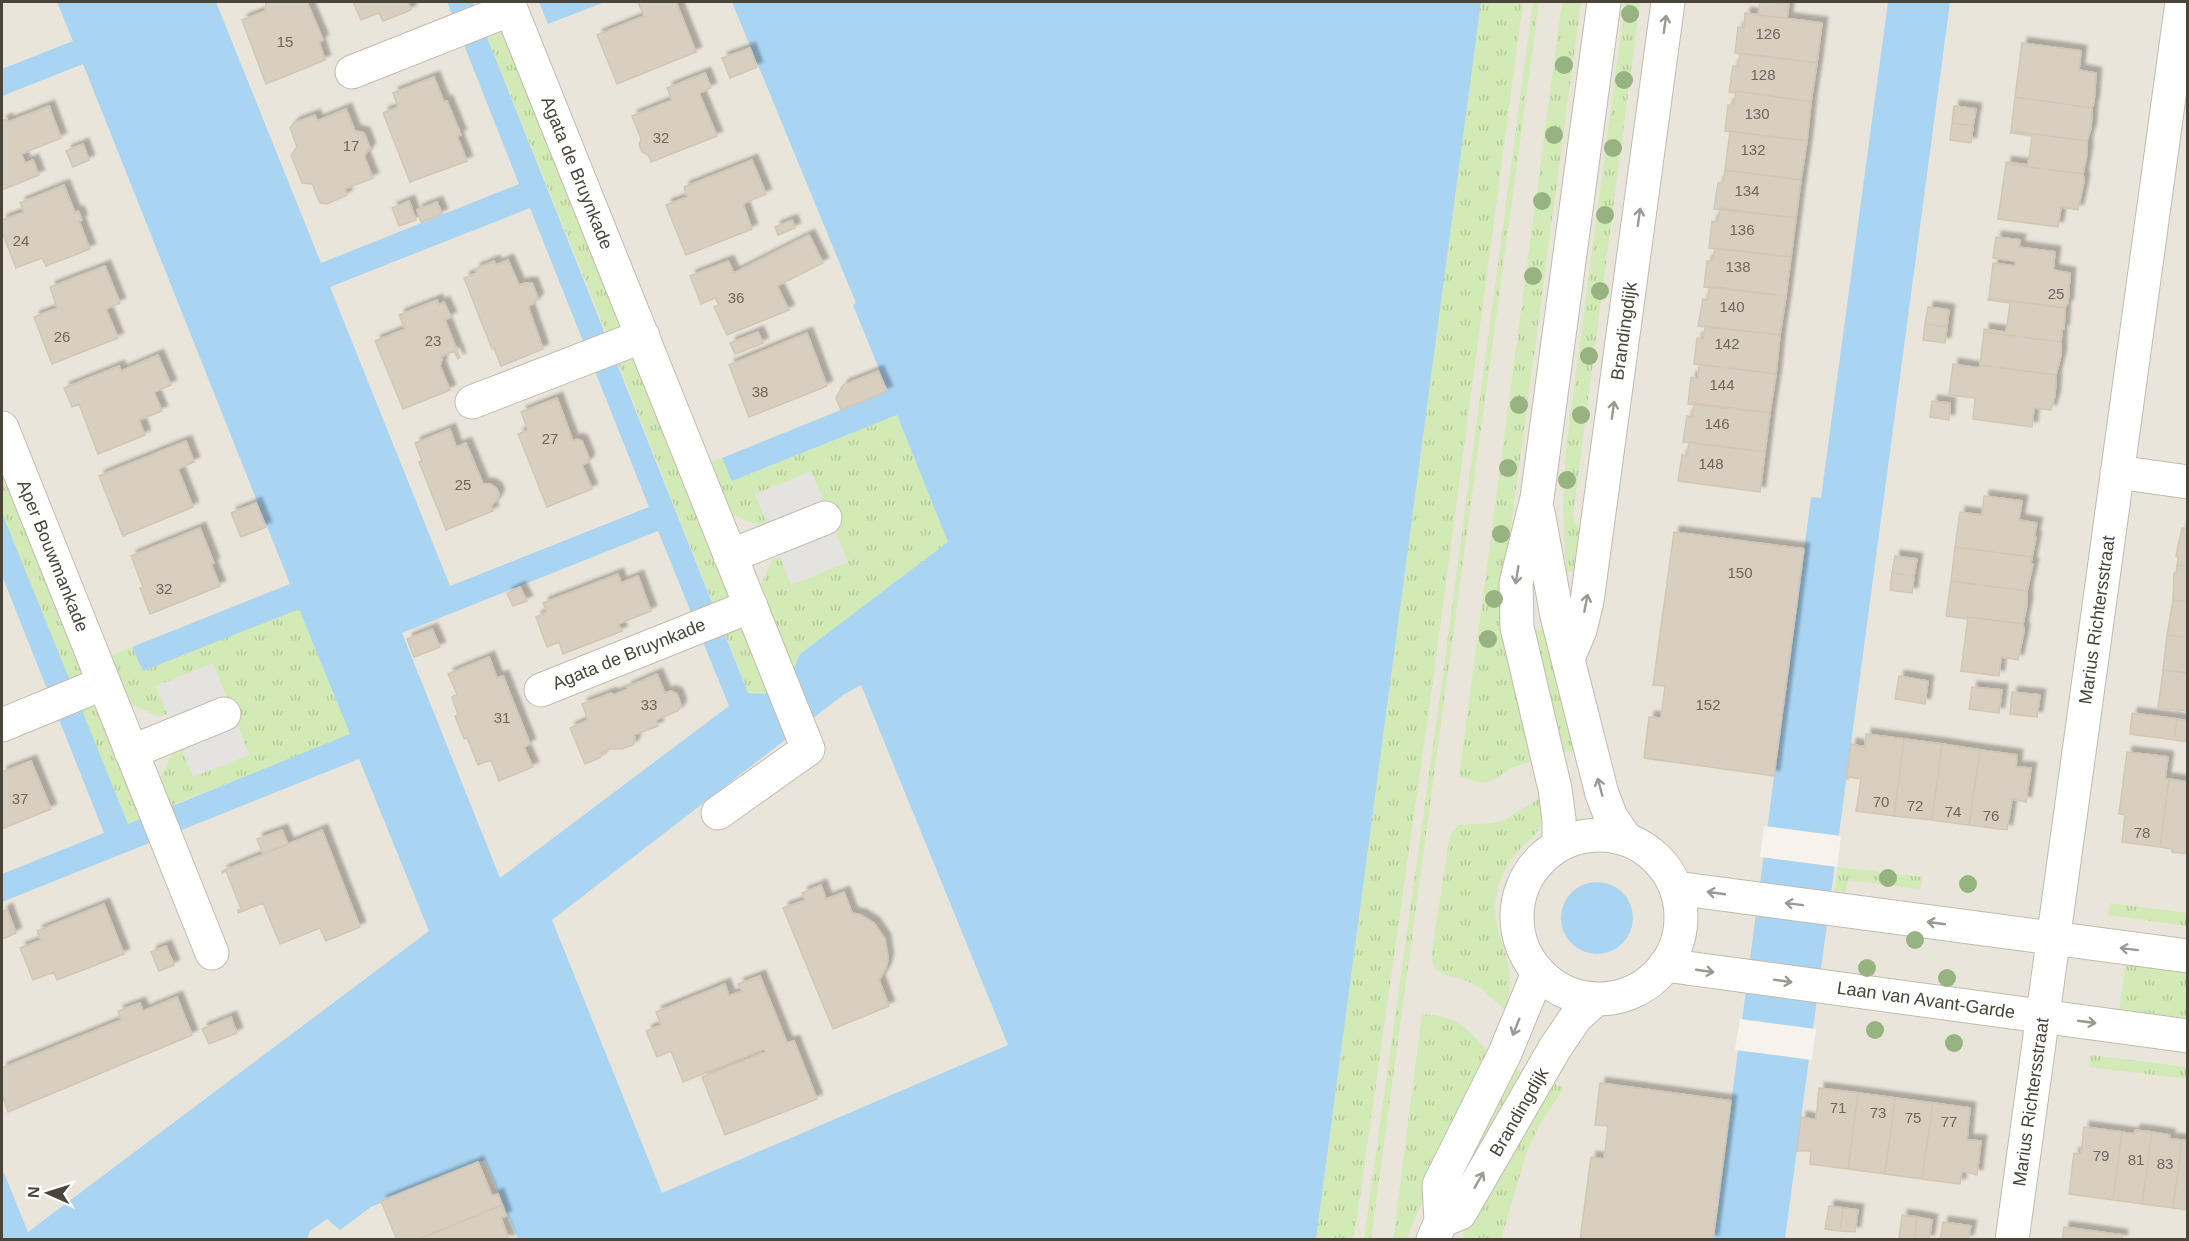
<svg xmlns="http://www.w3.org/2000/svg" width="2189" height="1241" font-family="Helvetica,sans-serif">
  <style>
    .residential { fill: #eae5da }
    .grass { fill: url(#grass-tufts) }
    .parking { fill: #e5e3e0 }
    .water { fill: #a9d4f2; fill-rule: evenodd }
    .pier { fill: #f6f3ec }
    .building { fill: #d8cfc1; stroke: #d3c7b4; stroke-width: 1.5; filter: url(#shadow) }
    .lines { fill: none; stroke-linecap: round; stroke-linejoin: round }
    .minor-casing { stroke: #c2bbae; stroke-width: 35 }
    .minor { stroke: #fff; stroke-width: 33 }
    .tree { fill: #97b381 }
    .oneway { stroke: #9c9892 }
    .labels { text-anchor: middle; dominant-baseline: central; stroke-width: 4.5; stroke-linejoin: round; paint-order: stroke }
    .number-label { font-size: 15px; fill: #6e675b }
    .street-label { font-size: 18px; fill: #4b4439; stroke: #fff }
  </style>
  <defs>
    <pattern id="grass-tufts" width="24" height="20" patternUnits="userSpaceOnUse" patternTransform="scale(1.5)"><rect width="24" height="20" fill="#d2eab5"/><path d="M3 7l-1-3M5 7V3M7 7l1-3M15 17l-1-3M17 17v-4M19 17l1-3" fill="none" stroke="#b6ca9c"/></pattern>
    <filter id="shadow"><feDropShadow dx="5.5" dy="-5.5" stdDeviation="1.5" flood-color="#0004"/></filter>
  </defs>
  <rect width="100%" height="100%" fill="#f6f3ec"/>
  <path class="residential" d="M2,2H2187V1239H2Z"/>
  <path class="grass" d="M1481,2H1523L1433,680L1354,1239L1316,1240Z
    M1533,2H1539L1371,1239H1364L1442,682Z
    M1562,2H1581L1504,579L1535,760L1511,768L1493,780L1484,783L1459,777Z
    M1625,2H1640L1573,515L1576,525L1585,528L1580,571L1566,572L1563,507L1566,449Z
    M504,32L622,327L608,337L486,34Z
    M634,356L732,599L716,611L616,358Z
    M897,415L948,542L800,654L791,675L756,596L772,560L780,557L792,584L848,561L755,493L766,522L758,525L721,510L702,465L722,458L733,481Z
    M2,465L87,676L71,687L2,513Z
    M299,608L350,735L165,808L156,786L173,752L182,749L249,754L213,664L156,686L167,714L159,717L122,700L105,658L132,647L143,671Z
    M743,628L768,692L765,694L748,693L724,631Z
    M1549,628L1576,751L1558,754L1530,631Z
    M99,706L145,817L128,824L80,708Z
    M1539,799L1542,800C1542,811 1543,823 1537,832C1534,837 1528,841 1524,845C1509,859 1499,877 1496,897C1491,923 1506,946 1509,970C1511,982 1509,995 1506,1007L1504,1009C1492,999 1483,988 1469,982C1454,975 1445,979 1433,966L1432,950L1449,841L1452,832L1458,825L1492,823L1504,820Z
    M1838,867L1923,877L1920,889L1848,880L1845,897L1834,895Z
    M2110,903L2187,913V926L2108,915Z
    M2126,964L2187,972V1021L2119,1012Z
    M1422,1014C1460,1017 1462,1025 1487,1050L1406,1239L1393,1240Z
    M2091,1055L2187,1067V1079L2089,1067Z
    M1511,1066L1523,1073L1454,1200L1447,1196Z
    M1549,1081L1564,1088L1540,1124L1527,1151L1501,1239L1463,1240L1464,1225Z"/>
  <path class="parking" d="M811,471L848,562L791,585L755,494Z
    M213,663L249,755L193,777L156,686Z"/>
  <path class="water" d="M57,2H216L321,263L519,184L447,2H473L748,693L765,694L791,675L800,654L948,542L897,415L732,481L722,458L888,391L853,305L856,303L732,2H1481L1316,1239H518L485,1160L371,1207L340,1230L327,1219L310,1231L307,1239H2V1168L28,1232L429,931L359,759L2,902V874L104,833L3,578L2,579V513L128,824L350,734L299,609L143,671L132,647L290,584L83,64L2,96V69L73,41ZM530,208L649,507L450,586L330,287ZM658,531L729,706L500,878L402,633ZM861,685L1008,1045L662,1193L552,920L843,695Z
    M539,2H605L548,24Z
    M1888,2H1950L1785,1239L1713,1240L1811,497L1821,498Z
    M1561 918a36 36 0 1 1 72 0a36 36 0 1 1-72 0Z"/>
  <path class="pier" d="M1764,826L1841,836L1837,867L1760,857Z
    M1740,1019L1816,1029L1812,1060L1735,1050Z"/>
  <path class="building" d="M266,2H307L323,40L319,42L325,60L266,84L242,20L265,11Z
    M353,2H408L411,10L383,21L379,13L361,20Z
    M638,2H676L696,52L617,84L597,35L644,16Z
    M1760,2L1789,3L1787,18L1758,15Z
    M1745,13L1822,23L1817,63L1735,53L1738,27L1744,28Z
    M2022,43L2081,51L2079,70L2096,73L2094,102L2092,108L2015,97Z
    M750,48L757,67L730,78L722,58Z
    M1740,53L1817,63L1811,102L1736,91L1735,93L1729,92L1733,66L1738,67Z
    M705,73L711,88L699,93L717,136L651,162L648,155L642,152L639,145L641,139L632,116L672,100L667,88Z
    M434,77L444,102L447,101L461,135L457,136L467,161L410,182L383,113L398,107L393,93Z
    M1736,91L1811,102L1807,141L1725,131L1728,105H1734Z
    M2015,97L2092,108L2091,128L2087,141L2011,131Z
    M49,106L61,138L21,154L25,163L33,160L39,175L2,190V121L7,119L8,122Z
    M1954,106L1976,109L1973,126L1952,123Z
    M346,109L355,131L364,133L370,148L364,156L373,178L345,189L347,195L327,204L320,203L312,184L302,183L291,155L297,147L290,128L294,123L315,115L317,121Z
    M1952,123L1973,126L1971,143L1950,140Z
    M1730,131L1807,141L1801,180L1725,170Z
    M2011,131L2087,141V154L2083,174L2006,164V162L2028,165L2032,136L2010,133Z
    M83,144L89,160L73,167L66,151Z
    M752,160L766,194L743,204L752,229L686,255L666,205L687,197L684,187Z
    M2006,164L2083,174L2084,181L2078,210L2061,207L2058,227L1998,219Z
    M1725,170L1801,180L1796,218L1714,209L1718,183H1723Z
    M64,185L75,213L78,211L82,220L79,221L90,249L46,266L42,258L16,268L2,232V220L24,212L20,203Z
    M409,201L416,220L399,226L392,208Z
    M437,202L442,214L421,222L417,210Z
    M1720,208L1796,218L1791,257L1709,248L1712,221L1718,222Z
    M792,220L795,228L778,235L775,227Z
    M809,235L823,263L777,286L789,310L727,335L714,307L719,305L715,298L701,304L690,276L728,261L734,273Z
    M1996,237L2020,240L2019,247L2055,252L2053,270L2070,273L2068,303L2065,308L1989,298L1993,263L2015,266L2016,261L1993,258Z
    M1715,248L1791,257L1786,296L1704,287L1707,261H1713Z
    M508,260L519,285L525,283H532L538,298L533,304L528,306L543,349L501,366L494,348L492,349L464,278L476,273L475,269L494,261L496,265Z
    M105,266L120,303L106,309L118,338L52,364L34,317L57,308L50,287Z
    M1709,286L1786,296L1780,335L1698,326L1703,299L1708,300Z
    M1989,298L2065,308L2064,329H2062L2061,342L1984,332V329L2006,332L2010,303L1988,300Z
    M437,300L439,305L444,302L451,317L445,320L460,358L458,359L454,351L441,357L442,360L440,366L450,390L403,409L375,341L405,329L399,315Z
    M1928,307L1949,310L1947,327L1925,324Z
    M1925,324L1947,327L1945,343L1923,340Z
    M1705,326L1780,335L1776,374L1694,364L1697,338L1703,339Z
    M758,332L763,343L735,354L730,343Z
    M1984,332L2061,342V355L2056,375L1980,365Z
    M807,333L827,386L749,417L729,365Z
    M158,355L171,385L154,392L162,411L139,420L145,435L98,454L79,404L72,407L64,388L119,366L121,371Z
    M1699,364L1776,374L1770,413L1688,404L1691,377L1698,378Z
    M1953,364L1979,368L1980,365L2056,375L2055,396L2051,410L2034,408L2032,427L1973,419L1975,398L1949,395Z
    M878,371L887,391L841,410L836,398L843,385Z
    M557,398L573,441L577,439L582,441L589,458L587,463L582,465L592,489L547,507L518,434L528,430L521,412Z
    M1932,401L1950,403L1949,420L1930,417Z
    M1694,403L1770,413L1765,452L1683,442L1687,416L1692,417Z
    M450,429L456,447L466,443L483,484H490L496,488L499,494L496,501L491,506L493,511L446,530L419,462L422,461L415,443Z
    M186,441L194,462L178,469L193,507L123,536L99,476Z
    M1689,442L1765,452L1760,492L1678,481L1682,455L1687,456Z
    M1984,496L2022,501L2019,520L2037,523L2034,537H2036L2032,557L1955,547L1960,512L1982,515Z
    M256,503L266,527L241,537L231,513Z
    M200,528L214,563L211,564L220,586L150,614L140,588L143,587L131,556Z
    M2182,528L2188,529V566L2177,565L2178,557L2176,556Z
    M1674,532L1804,549L1774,776L1644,758L1649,717L1661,718L1665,686L1653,685Z
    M1955,547L2032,557L2031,564H2033L2027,591L1951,581Z
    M1895,556L1917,559L1914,576L1892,573Z
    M2177,565L2188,566V602L2173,600L2174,573H2176Z
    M1892,573L1914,576L1912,593L1890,590Z
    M618,574L621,583L638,576L651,611L618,624L622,631L563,654L559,642L547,647L536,617L547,612L543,603Z
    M1951,581L2027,591V604L2023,624L1968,617V619L1946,616Z
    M520,587L527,601L513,606L507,593Z
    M2173,600L2188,602V638L2167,635Z
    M1968,617L2023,624L2024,631L2018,660L2001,657L1999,676L1961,671Z
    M432,629L440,647L414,657L407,639Z
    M2167,635L2188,638V673L2163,670Z
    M489,657L497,678L503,676L530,744L524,747L533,767L499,781L491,760L478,765L467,738L464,739L455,716L458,715L452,697L457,694L448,674Z
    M2163,670L2188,673V711L2158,708Z
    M657,674L665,693L671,691L677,694L681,705L678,711L656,720L658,726L634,735L635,739L633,745L622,749H610L603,752L600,758L585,764L570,728L588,720L582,704L611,693L613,695L628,689L627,687Z
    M1899,676L1928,681L1925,704L1895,699Z
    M1972,687L2002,690L1999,713L1969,709Z
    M2012,692L2040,695L2037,717L2010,714Z
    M2132,713L2177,719L2174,740L2130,734Z
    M2177,719L2188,721L2187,742L2174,740Z
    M1866,734L1904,739L1894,816L1856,811L1861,779L1848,777V779L1846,778L1851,744L1865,747Z
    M1904,739L1942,744L1932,820L1894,816Z
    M1942,744L1980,750L1969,825L1932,820Z
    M1980,750L2017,755L2016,767L2031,768L2026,802L2012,799L2007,830L1969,825Z
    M2127,752L2168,757L2165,779H2169L2160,847L2122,842L2125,815L2119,814Z
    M31,761L51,809L2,829V772Z
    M2169,779L2188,782V854L2172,852V849L2160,847Z
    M282,830L288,844L263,854L257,839Z
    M322,830L360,927L326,941L320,928L280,944L263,903L238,913V910L241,909L226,871L222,873V871Z
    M821,885L826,899L844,892L852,913L861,915L874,923L885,939L888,958L886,968L879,980L889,1006L833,1029L783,908L805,900L802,893Z
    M104,904L124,954L57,980L54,972L33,980L20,948L41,940L37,931Z
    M7,909L16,933L2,939V912Z
    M166,946L174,965L159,971L151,952Z
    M760,976L787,1043L794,1041L817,1099L725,1135L702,1077L765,1052L764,1049L683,1082L671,1051L657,1057L646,1031L661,1025L656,1012L725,984L729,996L742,991L738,984Z
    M177,997L192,1035L8,1112L2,1095V1068L121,1020L118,1011L140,1003L143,1011Z
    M231,1017L237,1033L209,1044L202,1029Z
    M1600,1083L1731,1101L1713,1240H1580L1591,1157L1604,1159L1608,1126L1595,1125Z
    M1819,1088L1858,1093L1848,1169L1810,1164L1811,1151H1797L1801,1117L1816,1120Z
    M1858,1093L1895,1098L1885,1174L1848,1169Z
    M1895,1098L1933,1103L1922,1179L1885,1174Z
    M1933,1103L1970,1108L1967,1140L1981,1141L1977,1175L1962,1171L1960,1184L1922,1179Z
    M2084,1127L2122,1132L2113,1200L2069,1194L2074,1153L2081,1154Z
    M2135,1130L2152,1132L2142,1204L2113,1200L2122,1132L2134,1134Z
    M2152,1132L2170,1135L2169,1139L2182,1140L2173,1208L2142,1204Z
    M2182,1140L2188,1141V1210L2173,1208Z
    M478,1162L492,1196L498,1194L502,1205L417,1240H397L381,1201Z
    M502,1205L506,1216L501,1218L509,1240H417Z
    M1829,1206L1843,1208L1840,1231L1825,1229Z
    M1843,1208L1858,1210L1855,1232L1840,1231Z
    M1902,1215L1917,1217L1914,1240L1899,1238Z
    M1917,1217L1932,1220L1929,1240H1914Z
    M1943,1222L1971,1226L1968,1240H1940Z
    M2064,1227L2122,1235V1240H2062Z"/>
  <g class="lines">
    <g class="minor-casing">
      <path id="minor" d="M508,2L808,749L718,813
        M352,72L511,9
        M472,402L643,336
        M2,428L212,953
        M2117,472L2188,482
        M1538,512L1557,616L1602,794L1611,817L1626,839
        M730,556L825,518
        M1568,658L1580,630L1587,601L1668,2
        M541,690L751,606
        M2,725L104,683
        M131,752L224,714
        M1517 917a82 82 0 1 1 164 0a82 82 0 1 1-164 0Z
        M1559,844V819L1555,789L1517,627L1516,583L1537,498L1604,2
        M1676,888L2188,956
        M1665,965L2188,1036
        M1441,1221L1460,1213L1555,1048L1576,1017L1596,999
        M1433,1240L1441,1221L1439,1185L1505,1053L1538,973
        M2012,1240L2182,2"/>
    </g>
    <use href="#minor" class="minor"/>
  </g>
  <g class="tree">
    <circle cx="1630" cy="14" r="9"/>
    <circle cx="1564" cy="65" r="9"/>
    <circle cx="1624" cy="80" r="9"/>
    <circle cx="1554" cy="135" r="9"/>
    <circle cx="1613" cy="148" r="9"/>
    <circle cx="1542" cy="201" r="9"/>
    <circle cx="1605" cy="215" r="9"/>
    <circle cx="1533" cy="276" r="9"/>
    <circle cx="1600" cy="291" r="9"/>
    <circle cx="1589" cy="356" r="9"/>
    <circle cx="1519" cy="405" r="9"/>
    <circle cx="1581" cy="415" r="9"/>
    <circle cx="1508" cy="468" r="9"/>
    <circle cx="1567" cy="480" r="9"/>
    <circle cx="1501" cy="534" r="9"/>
    <circle cx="1494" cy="599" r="9"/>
    <circle cx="1488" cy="639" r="9"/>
    <circle cx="1888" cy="878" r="9"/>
    <circle cx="1968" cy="884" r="9"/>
    <circle cx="1915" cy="940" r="9"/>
    <circle cx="1867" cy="968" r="9"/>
    <circle cx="1947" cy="978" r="9"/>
    <circle cx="1875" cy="1030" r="9"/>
    <circle cx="1954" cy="1043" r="9"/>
  </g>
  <defs><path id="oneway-shaft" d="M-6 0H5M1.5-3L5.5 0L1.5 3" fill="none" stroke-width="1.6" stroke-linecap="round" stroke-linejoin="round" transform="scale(1.5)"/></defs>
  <g class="oneway">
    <use href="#oneway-shaft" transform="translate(1665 24) rotate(-82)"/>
    <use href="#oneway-shaft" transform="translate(1639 217) rotate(-82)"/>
    <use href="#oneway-shaft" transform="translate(1613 410) rotate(-82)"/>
    <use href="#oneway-shaft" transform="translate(1517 575) rotate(99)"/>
    <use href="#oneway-shaft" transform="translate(1586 603) rotate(-79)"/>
    <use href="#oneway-shaft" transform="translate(1600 787) rotate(-105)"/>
    <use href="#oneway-shaft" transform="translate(1716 893) rotate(-172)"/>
    <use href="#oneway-shaft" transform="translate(1794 904) rotate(-173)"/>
    <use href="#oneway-shaft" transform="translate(1936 923) rotate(-172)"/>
    <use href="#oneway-shaft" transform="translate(2129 949) rotate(-173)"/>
    <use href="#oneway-shaft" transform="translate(1705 971) rotate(8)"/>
    <use href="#oneway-shaft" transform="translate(1783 981) rotate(8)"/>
    <use href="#oneway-shaft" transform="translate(2087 1022) rotate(8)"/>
    <use href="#oneway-shaft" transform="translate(1516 1027) rotate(112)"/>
    <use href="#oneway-shaft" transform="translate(1479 1180) rotate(-60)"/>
  </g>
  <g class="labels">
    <g class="number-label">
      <text x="1768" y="33">126</text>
      <text x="285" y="41">15</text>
      <text x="1763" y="74">128</text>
      <text x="1757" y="113">130</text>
      <text x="661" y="137">32</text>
      <text x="351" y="145">17</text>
      <text x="1753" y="149">132</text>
      <text x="1747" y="190">134</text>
      <text x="1742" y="229">136</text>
      <text x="21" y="240">24</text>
      <text x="1738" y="266">138</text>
      <text x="2056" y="293">25</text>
      <text x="736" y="297">36</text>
      <text x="1732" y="306">140</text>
      <text x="62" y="336">26</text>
      <text x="433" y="340">23</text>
      <text x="1727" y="343">142</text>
      <text x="1722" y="384">144</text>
      <text x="760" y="391">38</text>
      <text x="1717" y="423">146</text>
      <text x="550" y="438">27</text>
      <text x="1711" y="463">148</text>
      <text x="463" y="484">25</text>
      <text x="1740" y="572">150</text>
      <text x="164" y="588">32</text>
      <text x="649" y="704">33</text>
      <text x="1708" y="704">152</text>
      <text x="502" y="717">31</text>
      <text x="20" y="798">37</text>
      <text x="1881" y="801">70</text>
      <text x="1915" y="805">72</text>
      <text x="1953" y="811">74</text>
      <text x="1991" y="815">76</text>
      <text x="2142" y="832">78</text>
      <text x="1838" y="1107">71</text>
      <text x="1878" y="1112">73</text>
      <text x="1913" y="1117">75</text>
      <text x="1949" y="1121">77</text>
      <text x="2101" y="1155">79</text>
      <text x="2136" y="1159">81</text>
      <text x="2165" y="1163">83</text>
    </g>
    <g class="street-label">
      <text transform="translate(577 173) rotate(68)">Agata de Bruynkade</text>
      <text transform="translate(1624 331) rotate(-82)">Brandingdijk</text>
      <text transform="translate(53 556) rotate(68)">Aper Bouwmankade</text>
      <text transform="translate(2097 620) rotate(-82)">Marius Richtersstraat</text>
      <text transform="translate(629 654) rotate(-22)">Agata de Bruynkade</text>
      <text transform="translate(1926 1000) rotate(8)">Laan van Avant-Garde</text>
      <text transform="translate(2031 1102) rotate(-82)">Marius Richtersstraat</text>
      <text transform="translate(1519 1112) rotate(-60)">Brandingdijk</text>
    </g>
  </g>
  <rect width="2189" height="1241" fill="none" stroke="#4b4439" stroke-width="6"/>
  <g transform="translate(48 1193) rotate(273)" stroke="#ffffff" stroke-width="4.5" paint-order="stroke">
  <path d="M0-4.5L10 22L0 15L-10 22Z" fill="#4b4439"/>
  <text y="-9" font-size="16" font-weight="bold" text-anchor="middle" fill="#4b4439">N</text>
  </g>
</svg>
